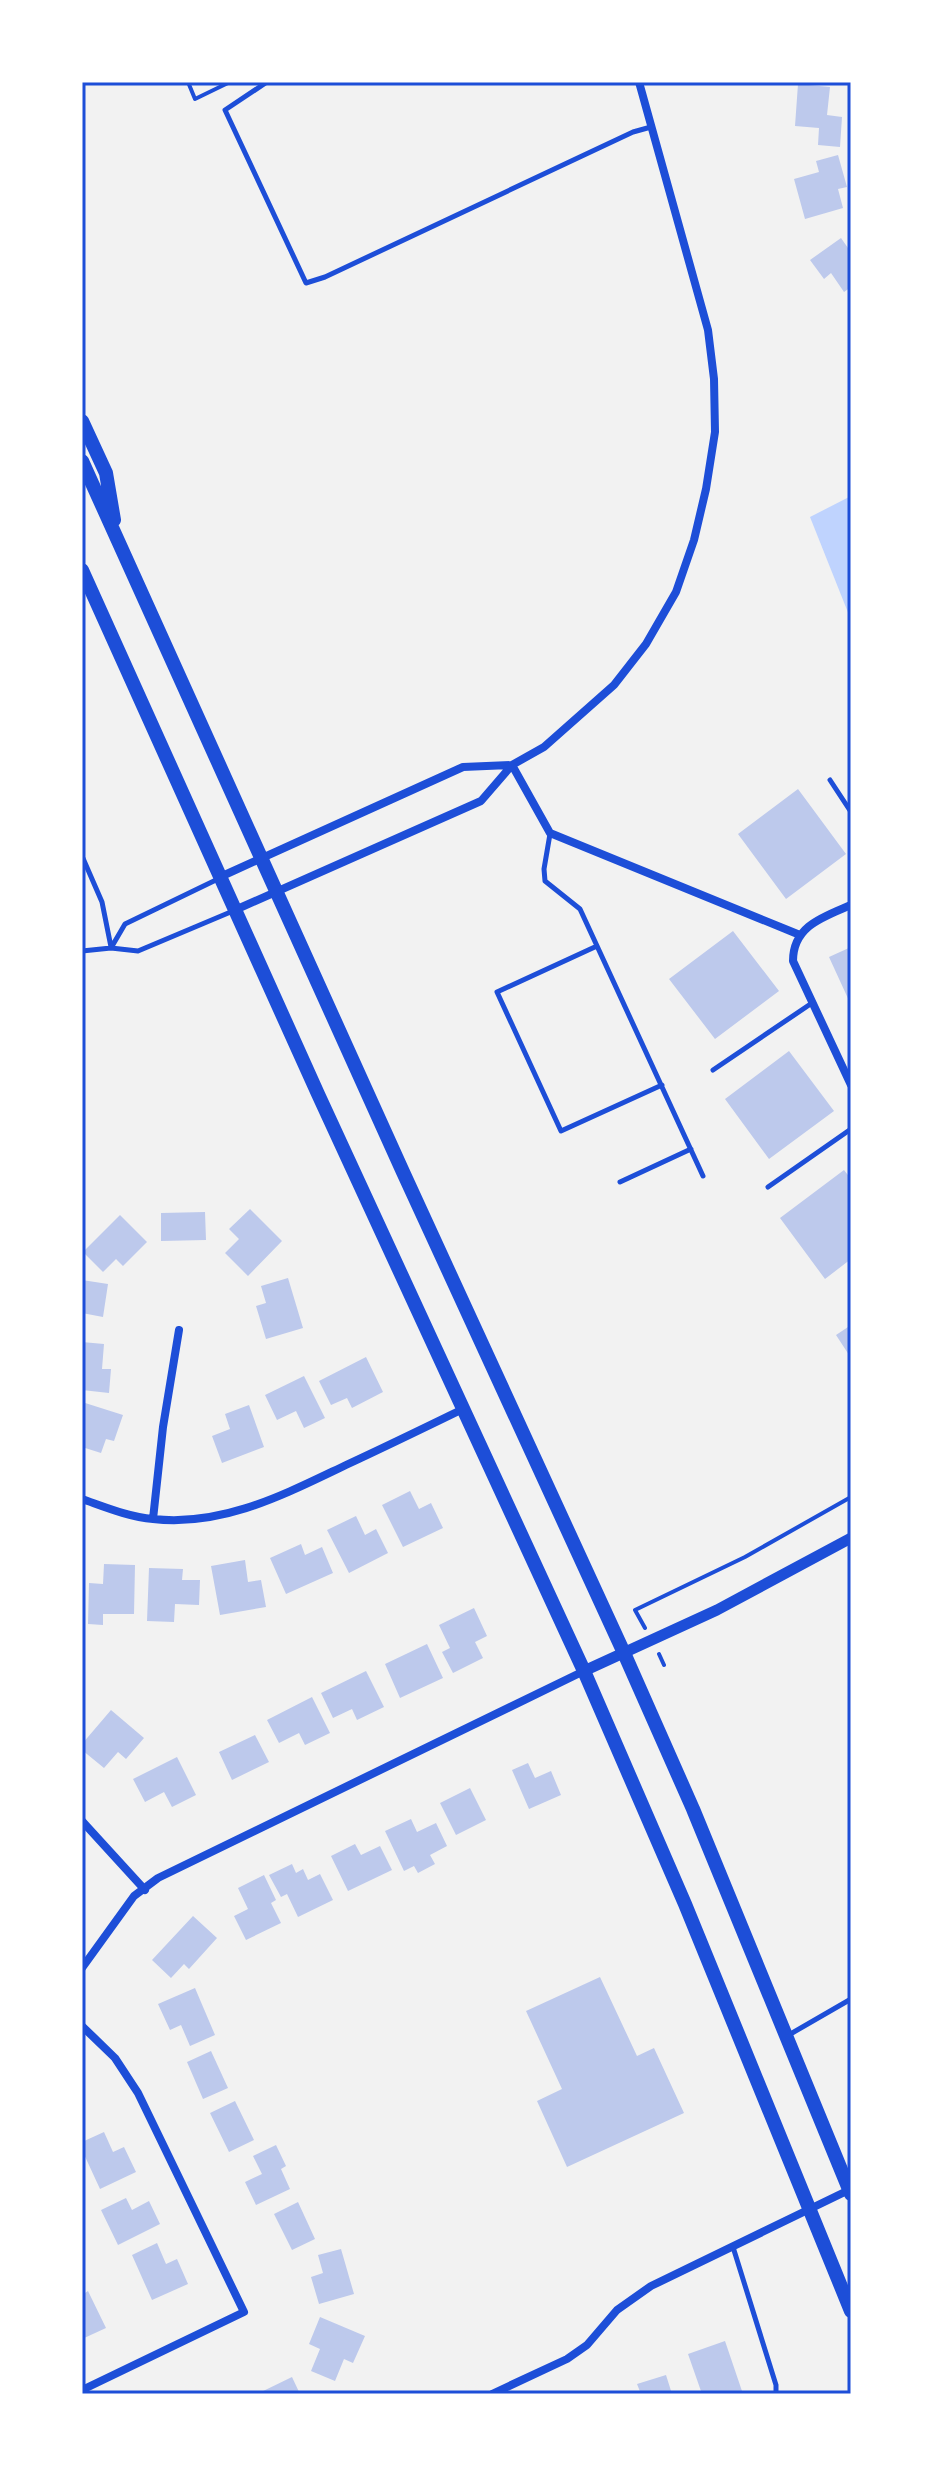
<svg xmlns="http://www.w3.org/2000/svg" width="933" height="2476" font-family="'IBM Plex Sans',sans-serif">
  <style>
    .water { fill: #bfd3fe }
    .building { fill: #bdc9ec }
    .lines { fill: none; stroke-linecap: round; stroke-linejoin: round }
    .path { stroke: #1d4ed8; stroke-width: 4 }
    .service { stroke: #1d4ed8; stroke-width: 5 }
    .minor { stroke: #1d4ed8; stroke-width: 8 }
    .tertiary { stroke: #1d4ed8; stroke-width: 11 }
    .secondary { stroke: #1d4ed8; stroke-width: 14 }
    .neatline { fill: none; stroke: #1d4ed8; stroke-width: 3 }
  </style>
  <rect width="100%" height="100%" fill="#f2f2f2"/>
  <path class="water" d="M851,496V620L810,517Z"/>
  <path class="building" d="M798,84L830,87L827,115L842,117L840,147L818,145L819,128L795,126Z
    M838,155L847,187L838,189L843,208L805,219L794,179L819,172L816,161Z
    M841,238L848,248L851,246V287L844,292L831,273L824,279L810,260Z
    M798,789L846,854L786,899L738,834Z
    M733,931L779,991L715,1039L669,979Z
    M851,947V1005L829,957Z
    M789,1051L834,1111L769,1159L725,1099Z
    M844,1170L851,1179V1259L825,1279L780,1218Z
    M250,1209L282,1241L248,1276L225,1253L239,1239L229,1229Z
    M205,1212L206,1240L161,1241V1213Z
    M120,1215L147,1242L123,1266L116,1259L103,1272L83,1252Z
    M288,1278L303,1328L266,1339L256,1306L266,1303L261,1286Z
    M82,1280L108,1284L103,1317L82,1313Z
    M851,1325V1358L836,1335Z
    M82,1342L104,1344L102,1369H111L109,1393L82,1390Z
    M366,1357L383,1392L352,1408L347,1398L331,1405L319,1381Z
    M304,1376L325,1418L304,1428L296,1411L277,1420L265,1395Z
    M82,1402L123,1415L114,1441L106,1439L101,1453L82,1447Z
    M249,1405L264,1447L222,1463L212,1436L230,1429L225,1414Z
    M410,1491L419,1509L431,1503L443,1528L403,1547L382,1505Z
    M356,1516L365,1535L376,1529L388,1553L349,1573L327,1530Z
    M301,1544L305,1555L322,1547L333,1573L286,1594L270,1558Z
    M245,1560L248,1582L261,1580L266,1607L220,1615L211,1566Z
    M104,1564L135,1565L134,1614H103V1625L88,1624L89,1583L103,1584Z
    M149,1568L183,1569L182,1580H200L199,1605L175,1604L174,1622L147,1621Z
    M474,1608L487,1636L475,1642L483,1658L453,1673L442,1652L450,1648L439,1625Z
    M427,1644L443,1678L400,1698L385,1664Z
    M366,1671L384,1707L357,1720L352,1709L333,1718L321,1693Z
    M312,1697L330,1733L305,1745L299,1733L279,1743L267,1720Z
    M111,1710L144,1738L126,1759L118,1752L104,1768L82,1750V1744Z
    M255,1735L269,1762L232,1780L219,1752Z
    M177,1757L196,1795L172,1807L164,1792L145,1802L133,1779Z
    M528,1763L535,1778L551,1771L561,1795L529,1809L512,1770Z
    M470,1788L486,1820L456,1835L440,1803Z
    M411,1819L417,1832L436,1823L447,1846L430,1855L435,1864L418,1873L414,1866L404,1871L385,1831Z
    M355,1844L361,1855L380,1846L392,1870L348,1891L331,1856Z
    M292,1864L296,1873L303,1869L308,1880L320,1874L333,1900L298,1917L287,1894L281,1897L269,1875Z
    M264,1875L276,1900L271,1903L281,1923L246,1940L234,1916L248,1909L238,1888Z
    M193,1916L217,1938L189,1969L184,1964L171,1978L152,1960Z
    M600,1977L637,2056L654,2048L684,2113L567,2167L537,2101L562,2089L526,2011Z
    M195,1988L215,2035L190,2046L181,2025L170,2030L158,2004Z
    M211,2051L228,2088L203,2099L187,2062Z
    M235,2101L254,2140L229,2152L210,2113Z
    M104,2132L113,2152L124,2147L136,2172L100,2189L82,2150V2142Z
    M276,2145L286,2166L281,2169L290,2189L256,2205L245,2182L262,2174L253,2156Z
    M126,2198L132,2210L149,2201L160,2224L118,2245L101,2210Z
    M298,2202L315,2239L292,2250L274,2214Z
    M157,2243L166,2264L177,2259L188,2284L152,2300L132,2255Z
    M341,2249L354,2294L319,2304L311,2277L323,2273L318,2255Z
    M88,2291L106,2328L82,2339V2295Z
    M320,2317L365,2336L353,2363L344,2359L335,2381L311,2371L320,2349L309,2344Z
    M725,2341L743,2394H702L688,2354Z
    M666,2375L672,2394H641L637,2384Z
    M292,2377L300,2394H257Z"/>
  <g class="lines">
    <path class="path" d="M188,82L195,99L230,82
      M645,1628L635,1610L745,1557L851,1497
      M659,1654L664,1665"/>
    <path class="service" d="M267,82L225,110L306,283L325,277L633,132L651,127
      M830,780L851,812
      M550,834L544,869L545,881L580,909L703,1176
      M82,856L102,902L111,947
      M597,946L497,992L561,1131L662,1085
      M111,948L125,924L218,879
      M82,951L111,948L138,951L233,911
      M713,1070L812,1003
      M620,1182L691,1149
      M768,1187L851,1129
      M787,2036L851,1999
      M733,2247L776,2385V2394"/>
    <path class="minor" d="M512,765L550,833L800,935
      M220,877L463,767L512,765
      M851,905C823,917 793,926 793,961L851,1085
      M235,910L481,801L512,765L544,747L614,685L646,644L676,592L694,540L706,489L715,432L714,379L708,330L639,82
      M82,1499C105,1507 129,1517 153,1519C223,1527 285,1494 346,1465C385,1447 424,1428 463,1409
      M153,1519L163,1427L179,1330
      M82,1821L145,1890
      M82,1968L134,1896L158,1878L584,1671
      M82,2026L115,2058L138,2093L244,2312L82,2390
      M492,2394L567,2359L587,2345L617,2310L651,2286L851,2189"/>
    <path class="tertiary" d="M584,1671L717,1610L851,1538"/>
    <path class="secondary" d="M82,421L106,473L114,520
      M82,461L403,1172L624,1653L693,1809L851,2194
      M82,570L318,1094L584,1671L685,1904L851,2311"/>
  </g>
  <rect width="933" height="2476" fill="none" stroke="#ffffff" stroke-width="168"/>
  <rect x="84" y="84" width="765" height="2308" class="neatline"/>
</svg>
